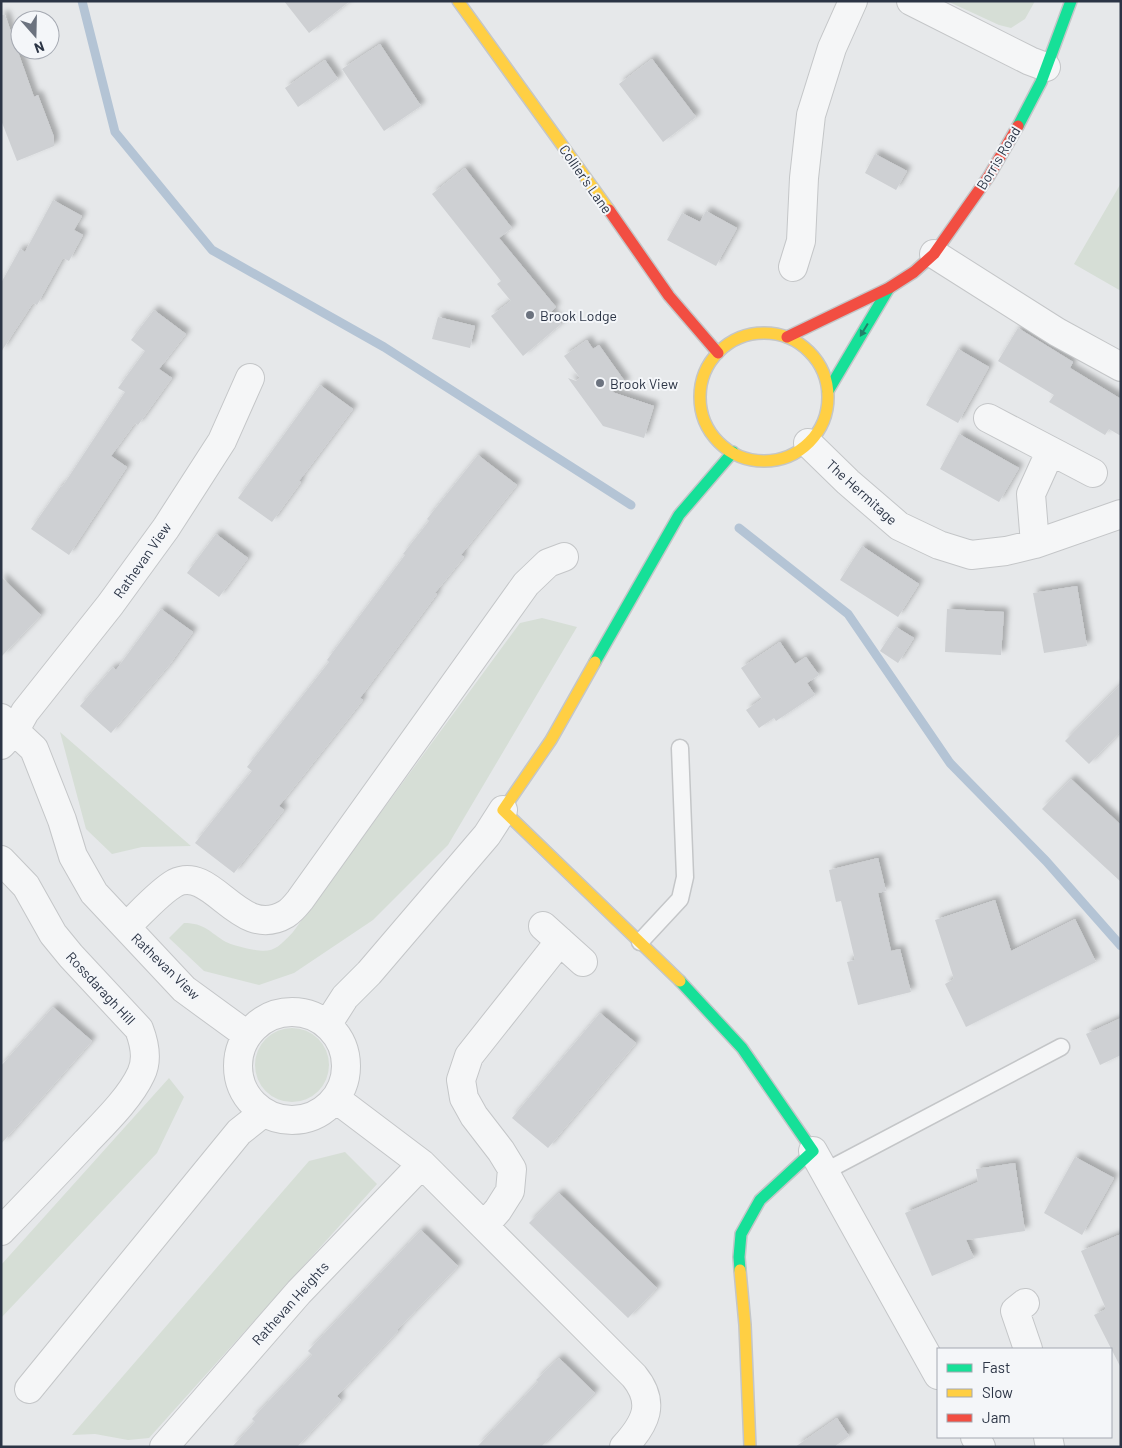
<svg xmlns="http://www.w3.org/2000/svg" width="1122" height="1448" font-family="Barlow,sans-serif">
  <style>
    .green { fill: #d6ded6 }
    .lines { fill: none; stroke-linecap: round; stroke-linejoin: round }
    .stream { stroke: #b4c4d5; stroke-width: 9 }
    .building { fill: #ced0d3; filter: url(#shadow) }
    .lane-casing { stroke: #c4c6c8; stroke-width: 19 }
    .street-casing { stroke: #c4c6c8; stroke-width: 30 }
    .fast-casing { stroke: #c4c6c8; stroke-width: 14 }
    .slow-casing { stroke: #c4c6c8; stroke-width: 14 }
    .jam-casing { stroke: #c4c6c8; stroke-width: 14 }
    .lane { stroke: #f5f6f7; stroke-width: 16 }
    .street { stroke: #f5f6f7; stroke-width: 28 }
    .fast { stroke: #16e098; stroke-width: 11 }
    .slow { stroke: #ffcf43; stroke-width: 11 }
    .jam { stroke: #f24e42; stroke-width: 11 }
    .oneway { fill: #22816a }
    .poi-dot { fill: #6c737f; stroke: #f4f6f9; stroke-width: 2 }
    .labels { text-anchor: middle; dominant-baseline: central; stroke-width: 4; stroke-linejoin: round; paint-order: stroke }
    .street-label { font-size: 14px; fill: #2b3445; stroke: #f4f6f9 }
    .poi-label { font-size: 14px; fill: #2b3445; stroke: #f4f6f9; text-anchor: start }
  </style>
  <defs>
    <filter id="shadow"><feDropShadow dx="4.5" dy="-4.5" stdDeviation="2.5" flood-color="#0004"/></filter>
  </defs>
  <rect width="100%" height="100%" fill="#e6e8ea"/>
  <path class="green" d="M947,1H1035L1025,19L1011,28L999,25Z
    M1121,183V291L1074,264Z
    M542,618L577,627L448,845L373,920L294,973L259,985L204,971L169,938L184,923C205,923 209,932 226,942C232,945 239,946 245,948C272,954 275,951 293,932L520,623Z
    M60,732L191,846L142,847L112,854L86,829Z
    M255 1065a37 37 0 1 1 74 0a37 37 0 1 1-74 0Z
    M169,1078L184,1097L157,1153L1,1318V1265Z
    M345,1152L377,1184L149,1438L128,1440L95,1434L72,1435L309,1161Z"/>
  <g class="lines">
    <path class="stream" d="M82,1L115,132L212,250L384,347L631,505
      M739,528L848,614L950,763L1046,861L1121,946"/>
  </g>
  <path class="building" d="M284,1H350L309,33Z
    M1,15H5L34,97L38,95L54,137V146L17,161L1,120Z
    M380,44L421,106L384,131L342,69Z
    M652,59L696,117L663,142L619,84Z
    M325,60L338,79L298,107L285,88Z
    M875,154L907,171L896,190L865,173Z
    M465,168L512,228L499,238L556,307L551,312L561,324L523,356L491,316L511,301L497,284L501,281L432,194Z
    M53,200L82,216L74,230L83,235L69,261L63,258L37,305L33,303L1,352V283L20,249L25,252Z
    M706,211L737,228L716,266L667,240L682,213L700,222Z
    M154,310L186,334L159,369L172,378L138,425L135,423L111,456L127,467L69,555L31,529L61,486L62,487L125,392L118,388L145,351L131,340Z
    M438,317L475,326L470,348L432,339Z
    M1018,328L1073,362L1070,368L1121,399V436L1109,429L1105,435L1049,402L1054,395L998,361Z
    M587,340L593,349L599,345L626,383L612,392L654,406L644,438L603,426L568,378L576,381L580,378L564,356Z
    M958,349L989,367L958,423L926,405Z
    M320,385L353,409L299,481L301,482L272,522L238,498Z
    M959,434L1019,468L999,502L940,469Z
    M478,455L517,485L461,555L464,557L435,593L437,594L360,698L363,700L279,806L284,810L234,873L195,843L252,771L247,767L329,662L327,660L405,555L403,554L429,521L427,519Z
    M216,534L248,558L219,597L187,573Z
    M862,546L919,584L898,617L840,580Z
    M1,577L41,615L1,657Z
    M1077,586L1087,646L1044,653L1033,593Z
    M161,609L193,632L170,664L111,733L80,706L113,667L116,670Z
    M947,609L1004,612L1001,655L945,652Z
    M896,627L914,638L898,663L880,651Z
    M780,642L795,664L806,657L819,675L807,683L815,695L776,721L774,718L759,728L746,710L762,699L741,668Z
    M1121,684V731L1089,764L1065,741Z
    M1071,779L1121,825V882L1042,809Z
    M878,858L886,891L878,893L891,951L900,949L911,992L858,1005L847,962L855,960L841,901L836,902L829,870Z
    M995,900L1011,951L1075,919L1096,962L966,1027L945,984L954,979L935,920Z
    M53,1007L92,1041L1,1144V1066Z
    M600,1013L636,1043L548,1148L512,1118Z
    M1121,1018V1055L1100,1065L1086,1034Z
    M1075,1157L1114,1178L1082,1235L1044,1213Z
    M1015,1163L1025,1231L966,1240L974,1258L932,1276L905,1213L978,1182L976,1169Z
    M559,1193L657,1288L628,1318L529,1223Z
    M421,1230L458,1266L397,1330L398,1331L337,1396L341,1400L297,1447H232L255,1422L252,1419L312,1355L308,1351Z
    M1121,1234V1368L1094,1315L1106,1309L1081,1251Z
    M559,1358L595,1393L541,1447H477L538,1382L536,1380Z
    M837,1418L849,1436L834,1447H795Z"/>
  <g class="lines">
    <g class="lane-casing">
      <path id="lane" d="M640,942L680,899L685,877L680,748
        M824,1172L1061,1047"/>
    </g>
    <g class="street-casing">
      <path id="street" d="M911,1L1030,61L1046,67
        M934,254L1057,332L1121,367
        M793,267L801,241L804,178L811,115L832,48L853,1
        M988,418L1093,473
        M808,443L848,482L899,526L939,545L971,555L1006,551L1035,544L1121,514
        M1035,544L1031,494L1050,452
        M1,718L34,749L62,820L73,856L94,893L184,989L247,1035
        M1,745L15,730L25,712L110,605L166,528L222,441L250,378
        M1,860L26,886L53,934L71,956L139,1029C144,1042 148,1060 141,1074C130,1098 104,1123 86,1142C58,1172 29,1202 1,1231
        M543,926L583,962
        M126,927C140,914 159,892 175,883C213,864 239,942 286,914C291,911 296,905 300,900L526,584L548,563L564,557
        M238 1066a54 54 0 1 1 108 0a54 54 0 1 1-108 0Z
        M327,1025L345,997L369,973L487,835L503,810
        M336,1099L422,1164L634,1376C656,1403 646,1423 624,1447
        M813,1151L938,1375
        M484,1226L498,1210L510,1191L512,1169L501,1151L474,1116L464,1098L461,1080L469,1056L560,941
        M1025,1303L1015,1311L1028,1349
        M29,1389L239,1132L263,1113
        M975,1437L981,1447
        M1048,1437L1050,1447
        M164,1447L299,1292L422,1164"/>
    </g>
    <g class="fast-casing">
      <path id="fast" d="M1018,126L1041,82L1071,1
        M828,391L889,288
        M595,662L679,515L733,452
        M680,981L742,1048L813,1151L760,1200L741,1234L739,1257L740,1270"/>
    </g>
    <g class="slow-casing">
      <path id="slow" d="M458,1L609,210
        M700 397a64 64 0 1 1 128 0a64 64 0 1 1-128 0Z
        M595,662L551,740L503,810L680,981
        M740,1270L745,1325L750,1447"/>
    </g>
    <g class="jam-casing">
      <path id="jam" d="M609,210L669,296L718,353
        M787,337L889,288L914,272L934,254L989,176L1018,126"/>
    </g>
    <use href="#lane" class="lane"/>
    <use href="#street" class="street"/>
    <use href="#fast" class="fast"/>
    <use href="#slow" class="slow"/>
    <use href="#jam" class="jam"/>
  </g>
  <defs><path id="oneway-solid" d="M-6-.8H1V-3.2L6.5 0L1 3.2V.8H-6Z" transform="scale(1.25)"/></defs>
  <use class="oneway" href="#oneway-solid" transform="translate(864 330) rotate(121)"/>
  <g class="poi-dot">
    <circle cx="530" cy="315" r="5"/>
    <circle cx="600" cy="383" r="5"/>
  </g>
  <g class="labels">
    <g class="street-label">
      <text transform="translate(998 158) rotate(-59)">Borris Road</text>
      <text transform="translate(586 179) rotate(55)">Collier's Lane</text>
      <text transform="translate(862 492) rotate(42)">The Hermitage</text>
      <text transform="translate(142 560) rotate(-55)">Rathevan View</text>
      <text transform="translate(166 966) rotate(44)">Rathevan View</text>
      <text transform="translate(101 988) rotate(47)">Rossdaragh Hill</text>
      <text transform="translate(290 1303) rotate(-48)">Rathevan Heights</text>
    </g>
    <g class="poi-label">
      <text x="540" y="315">Brook Lodge</text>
      <text x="610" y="383">Brook View</text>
    </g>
  </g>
  <rect width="1122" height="1448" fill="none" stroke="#2b3445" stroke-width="5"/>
  <rect x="937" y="1348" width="175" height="90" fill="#f4f6f9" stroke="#a4a8b1"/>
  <rect x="947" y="1364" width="25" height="8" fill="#16e098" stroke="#a4a8b1"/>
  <text x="982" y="1373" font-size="15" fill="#2b3445">Fast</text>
  <rect x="947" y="1389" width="25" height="8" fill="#ffcf43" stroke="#a4a8b1"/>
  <text x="982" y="1398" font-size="15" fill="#2b3445">Slow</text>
  <rect x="947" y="1414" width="25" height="8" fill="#f24e42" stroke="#a4a8b1"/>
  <text x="982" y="1423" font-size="15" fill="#2b3445">Jam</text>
  <g transform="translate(35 35) rotate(160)"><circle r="24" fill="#f4f6f9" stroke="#a4a8b1"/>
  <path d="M0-4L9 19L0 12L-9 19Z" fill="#6c737f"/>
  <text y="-8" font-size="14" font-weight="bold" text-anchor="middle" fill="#2b3445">N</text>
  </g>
</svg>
